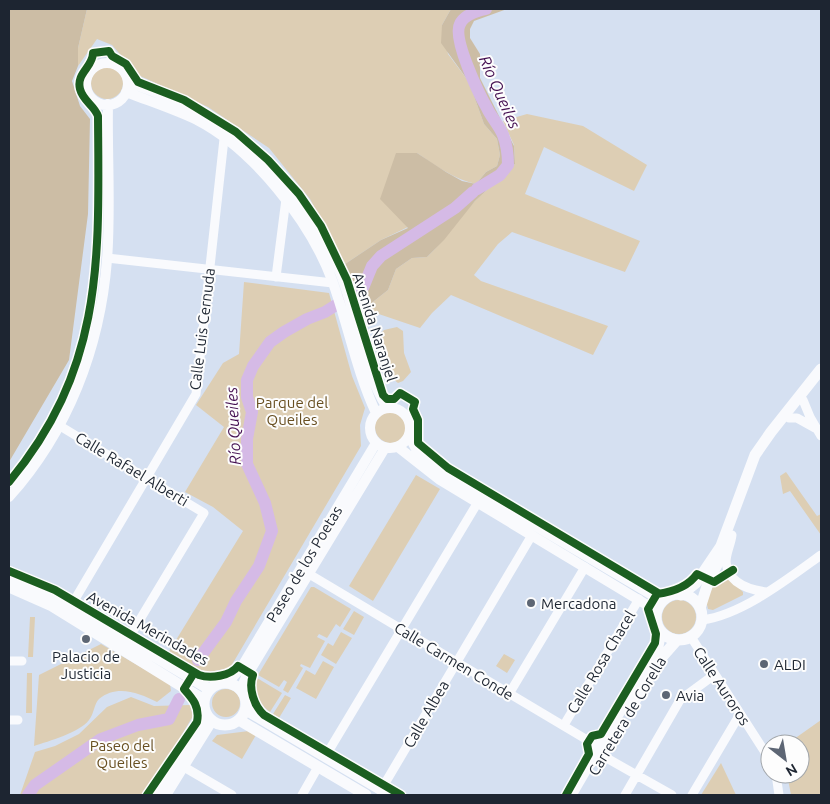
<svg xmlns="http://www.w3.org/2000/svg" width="830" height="804" font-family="Ubuntu,sans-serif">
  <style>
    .green { fill: #ddceb4 }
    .forest { fill: #ccbda5 }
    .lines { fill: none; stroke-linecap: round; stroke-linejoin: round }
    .river { stroke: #d5bae6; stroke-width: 12 }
    .minor { stroke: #f9fafd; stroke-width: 9 }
    .tertiary { stroke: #f9fafd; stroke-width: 10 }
    .secondary { stroke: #f9fafd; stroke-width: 11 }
    .cycleway-casing { stroke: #fdfdfd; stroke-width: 11 }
    .cycleway { stroke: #1b5e20; stroke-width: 8 }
    .poi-dot { fill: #5d6674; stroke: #fdfdfd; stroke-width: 2 }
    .labels { text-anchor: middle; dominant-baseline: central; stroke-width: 4; stroke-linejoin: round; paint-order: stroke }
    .street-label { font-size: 15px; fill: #1d2531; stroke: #fdfdfd }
    .park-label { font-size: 15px; fill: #684f21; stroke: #fdfdfd }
    .poi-label { font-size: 15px; fill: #1d2531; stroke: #fdfdfd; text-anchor: start }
    .water-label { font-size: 16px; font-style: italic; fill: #461253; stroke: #fdfdfd }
  </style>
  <rect width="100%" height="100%" fill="#d5e0f1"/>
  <path class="green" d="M87,9H451L442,25L448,54L469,82L484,124L497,139L500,155L497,166L486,172L476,184C454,179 436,166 417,153L408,227L381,240L345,264L310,199L269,148L208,107L138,75L112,45L97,39L78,66V48Z
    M91 83a16 16 0 1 1 32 0a16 16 0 1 1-32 0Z
    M527,114L583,126L647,165L634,191L544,147L525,194L640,241L625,272L512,232L498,244L474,275L481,281L608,326L593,355L451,295L432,313L420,328L364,309L388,290L396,269L412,258L427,257C445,240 458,219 475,201C488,188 504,178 515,164L514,145L503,121Z
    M244,282L329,293L352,376L365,408L360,425L361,446L230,668L204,673L168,653L243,531L213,507L185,492L224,427L196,405L223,363L239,354Z
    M397,327L403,331L404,353L411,372L403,381L398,383L388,375L387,353L380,334L384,330Z
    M375 427a16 16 0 1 1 32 0a16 16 0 1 1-32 0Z
    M786,472L817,516L821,514V535L790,491L783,494L780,476Z
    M416,475L440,489L373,601L349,586Z
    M726,576L743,592V595L713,610L708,609L706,600L715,583Z
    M311,587H314L351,609L340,627L336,624L327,638L319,634L317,637L325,641L310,668L301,664L300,666L303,668L288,693L283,690L287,682L284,680L279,687L258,675Z
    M662 617a17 17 0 1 1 34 0a17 17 0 1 1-34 0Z
    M354,611L364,617L354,635L343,629Z
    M30,617H35L33,657H28Z
    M341,632L352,638L336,664L321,655L328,643L333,646Z
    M101,644L170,684L171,691L157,702C139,693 117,684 99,699C94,704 94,714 89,720C79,733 49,741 34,746L39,675Z
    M504,654L515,660L507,673L496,666Z
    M323,661L334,667L316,699L296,688L306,670L315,675Z
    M27,673H32V713H26Z
    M257,678L282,693L270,712C260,706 253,689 257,678Z
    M212 703a14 14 0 1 1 28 0a14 14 0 1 1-28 0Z
    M285,695L291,698L279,718L273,714Z
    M131,697L154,706L190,705L193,716L146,795H20L35,752L55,746L79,734L107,707Z
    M821,720V795H791L787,774H800V744H787Z
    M249,731L256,735L242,759L212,741L217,735Z
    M721,763L736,795H701Z"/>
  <path class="forest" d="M9,9H87L78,48V66L72,81L80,106L90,119L88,214L69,360L9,462Z
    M451,9H507L474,21L470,29V38L480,54V78L514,146L515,164L475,201L444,240L427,257L412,258L396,269L388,290L364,309L345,264L381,240L408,228L380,199L396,153H417L446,172L462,181L476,184L486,172L497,166L500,155L497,139L484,124L469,82L441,43L442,25Z"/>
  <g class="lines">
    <path class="river" d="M477,189L500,175L508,165C508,154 507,145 503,135C499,125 491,117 487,108C479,94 452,38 460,24C464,15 477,11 486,9
      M198,660L226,622L236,601L259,566L272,531L265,503L247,464V439L252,412L247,397V380L253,366L270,342L284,332L307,319L325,312L363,288L372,266L381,256L455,208L473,192
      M28,795L35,785L101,739L138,725L169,719L179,699"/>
    <path class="minor" d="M107,258L333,283
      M276,277L286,199
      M803,400L810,417L821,436
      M789,418H797L815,428
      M60,426L204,513L133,631
      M732,535C731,544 726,553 726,562C728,584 750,590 767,592
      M309,574L599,747
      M71,606L196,394L224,139
      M702,620C742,615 789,578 821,555
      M691,637L770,760
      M9,661H22
      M509,694L585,567
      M9,720H18
      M564,725L639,599
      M603,756L672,795
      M325,757L478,502
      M184,767L232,795
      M776,774L779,795
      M381,790L532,535
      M302,795L318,767
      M625,795L680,700L714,675
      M692,795L740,714"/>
    <path class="tertiary" d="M86 84a21 21 0 1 1 42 0a21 21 0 1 1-42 0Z
      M128,82C152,91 179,100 201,113C262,150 314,209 341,275C358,319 362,367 387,408
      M126,92C149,101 174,109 197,120C253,149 310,221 332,280C348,324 356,370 376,413
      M370 428a20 20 0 1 1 40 0a20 20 0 1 1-40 0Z
      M409,436L417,451L446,473L657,598L665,599
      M398,447L440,480L657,611
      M9,497C68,431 100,348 107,260C111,208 107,156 108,104
      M228,682L241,668L376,443
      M241,689L246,677L385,448
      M155,795L207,716
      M166,795L212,721"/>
    <path class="secondary" d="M9,577L49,593L209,689
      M9,587L52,606L204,700
      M656 617a23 23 0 1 1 46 0a23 23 0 1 1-46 0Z
      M681,595L696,583L721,546L755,455L771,432L821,369
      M700,608L709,580L726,548
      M204 704a21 21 0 1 1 42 0a21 21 0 1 1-42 0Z
      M631,707L662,657L677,640
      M246,710L390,795
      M239,720L366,795
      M571,795L658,646L661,632"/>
    <g class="cycleway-casing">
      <path id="cycleway" d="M9,482C105,366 99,257 98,116C94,105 83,101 80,89C76,73 93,67 93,53L109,51L112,56L126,64L138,82L184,100L236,132L268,160L299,194L321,226L347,280L383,395L387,399H394L400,393L415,402L413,409L418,420V443L448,468L658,593
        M9,571L55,590L199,675C210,679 231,676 238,666L253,675C248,688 254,706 264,715L401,795
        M147,795L197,722C200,707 193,699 184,689L194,673
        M566,795L589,754L587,744L592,736L601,734L655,643L656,634L648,609L657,594C672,592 688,587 697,574L714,582L733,570"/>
    </g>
    <use href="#cycleway" class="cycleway"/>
  </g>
  <g class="poi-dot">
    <circle cx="531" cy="603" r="5"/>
    <circle cx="86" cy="639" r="5"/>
    <circle cx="764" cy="664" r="5"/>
    <circle cx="666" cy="695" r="5"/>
  </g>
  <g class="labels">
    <g class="street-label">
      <text transform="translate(375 327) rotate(72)">Avenida Naranjel</text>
      <text transform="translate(202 329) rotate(-83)">Calle Luis Cernuda</text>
      <text transform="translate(132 469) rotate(31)">Calle Rafael Alberti</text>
      <text transform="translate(304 564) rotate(-59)">Paseo de los Poetas</text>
      <text transform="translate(148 628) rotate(29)">Avenida Merindades</text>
      <text transform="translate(454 661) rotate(31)">Calle Carmen Conde</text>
      <text transform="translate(601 662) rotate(-59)">Calle Rosa Chacel</text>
      <text transform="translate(722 686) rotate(57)">Calle Auroros</text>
      <text transform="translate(426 714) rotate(-60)">Calle Albea</text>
      <text transform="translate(627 716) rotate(-59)">Carretera de Corella</text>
    </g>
    <g class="park-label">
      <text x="292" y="402">Parque del<tspan x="292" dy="17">Queiles</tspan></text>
      <text x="122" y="745">Paseo del<tspan x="122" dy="17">Queiles</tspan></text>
    </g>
    <g class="poi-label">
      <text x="541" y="603">Mercadona</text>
      <text x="86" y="656" text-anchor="middle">Palacio de<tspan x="86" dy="17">Justicia</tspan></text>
      <text x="774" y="664">ALDI</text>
      <text x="676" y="695">Avia</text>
    </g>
    <g class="water-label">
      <text transform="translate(500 92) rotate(66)">Río Queiles</text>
      <text transform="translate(233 426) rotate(-93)">Río Queiles</text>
    </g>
  </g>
  <rect width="830" height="804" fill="none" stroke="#1d2531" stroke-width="20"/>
  <g transform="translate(785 759) rotate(149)"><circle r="24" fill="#fdfdfd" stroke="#a3a7ab"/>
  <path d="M0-4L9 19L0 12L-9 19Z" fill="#5d6674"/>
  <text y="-8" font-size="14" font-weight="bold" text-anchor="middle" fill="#1d2531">N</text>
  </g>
</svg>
